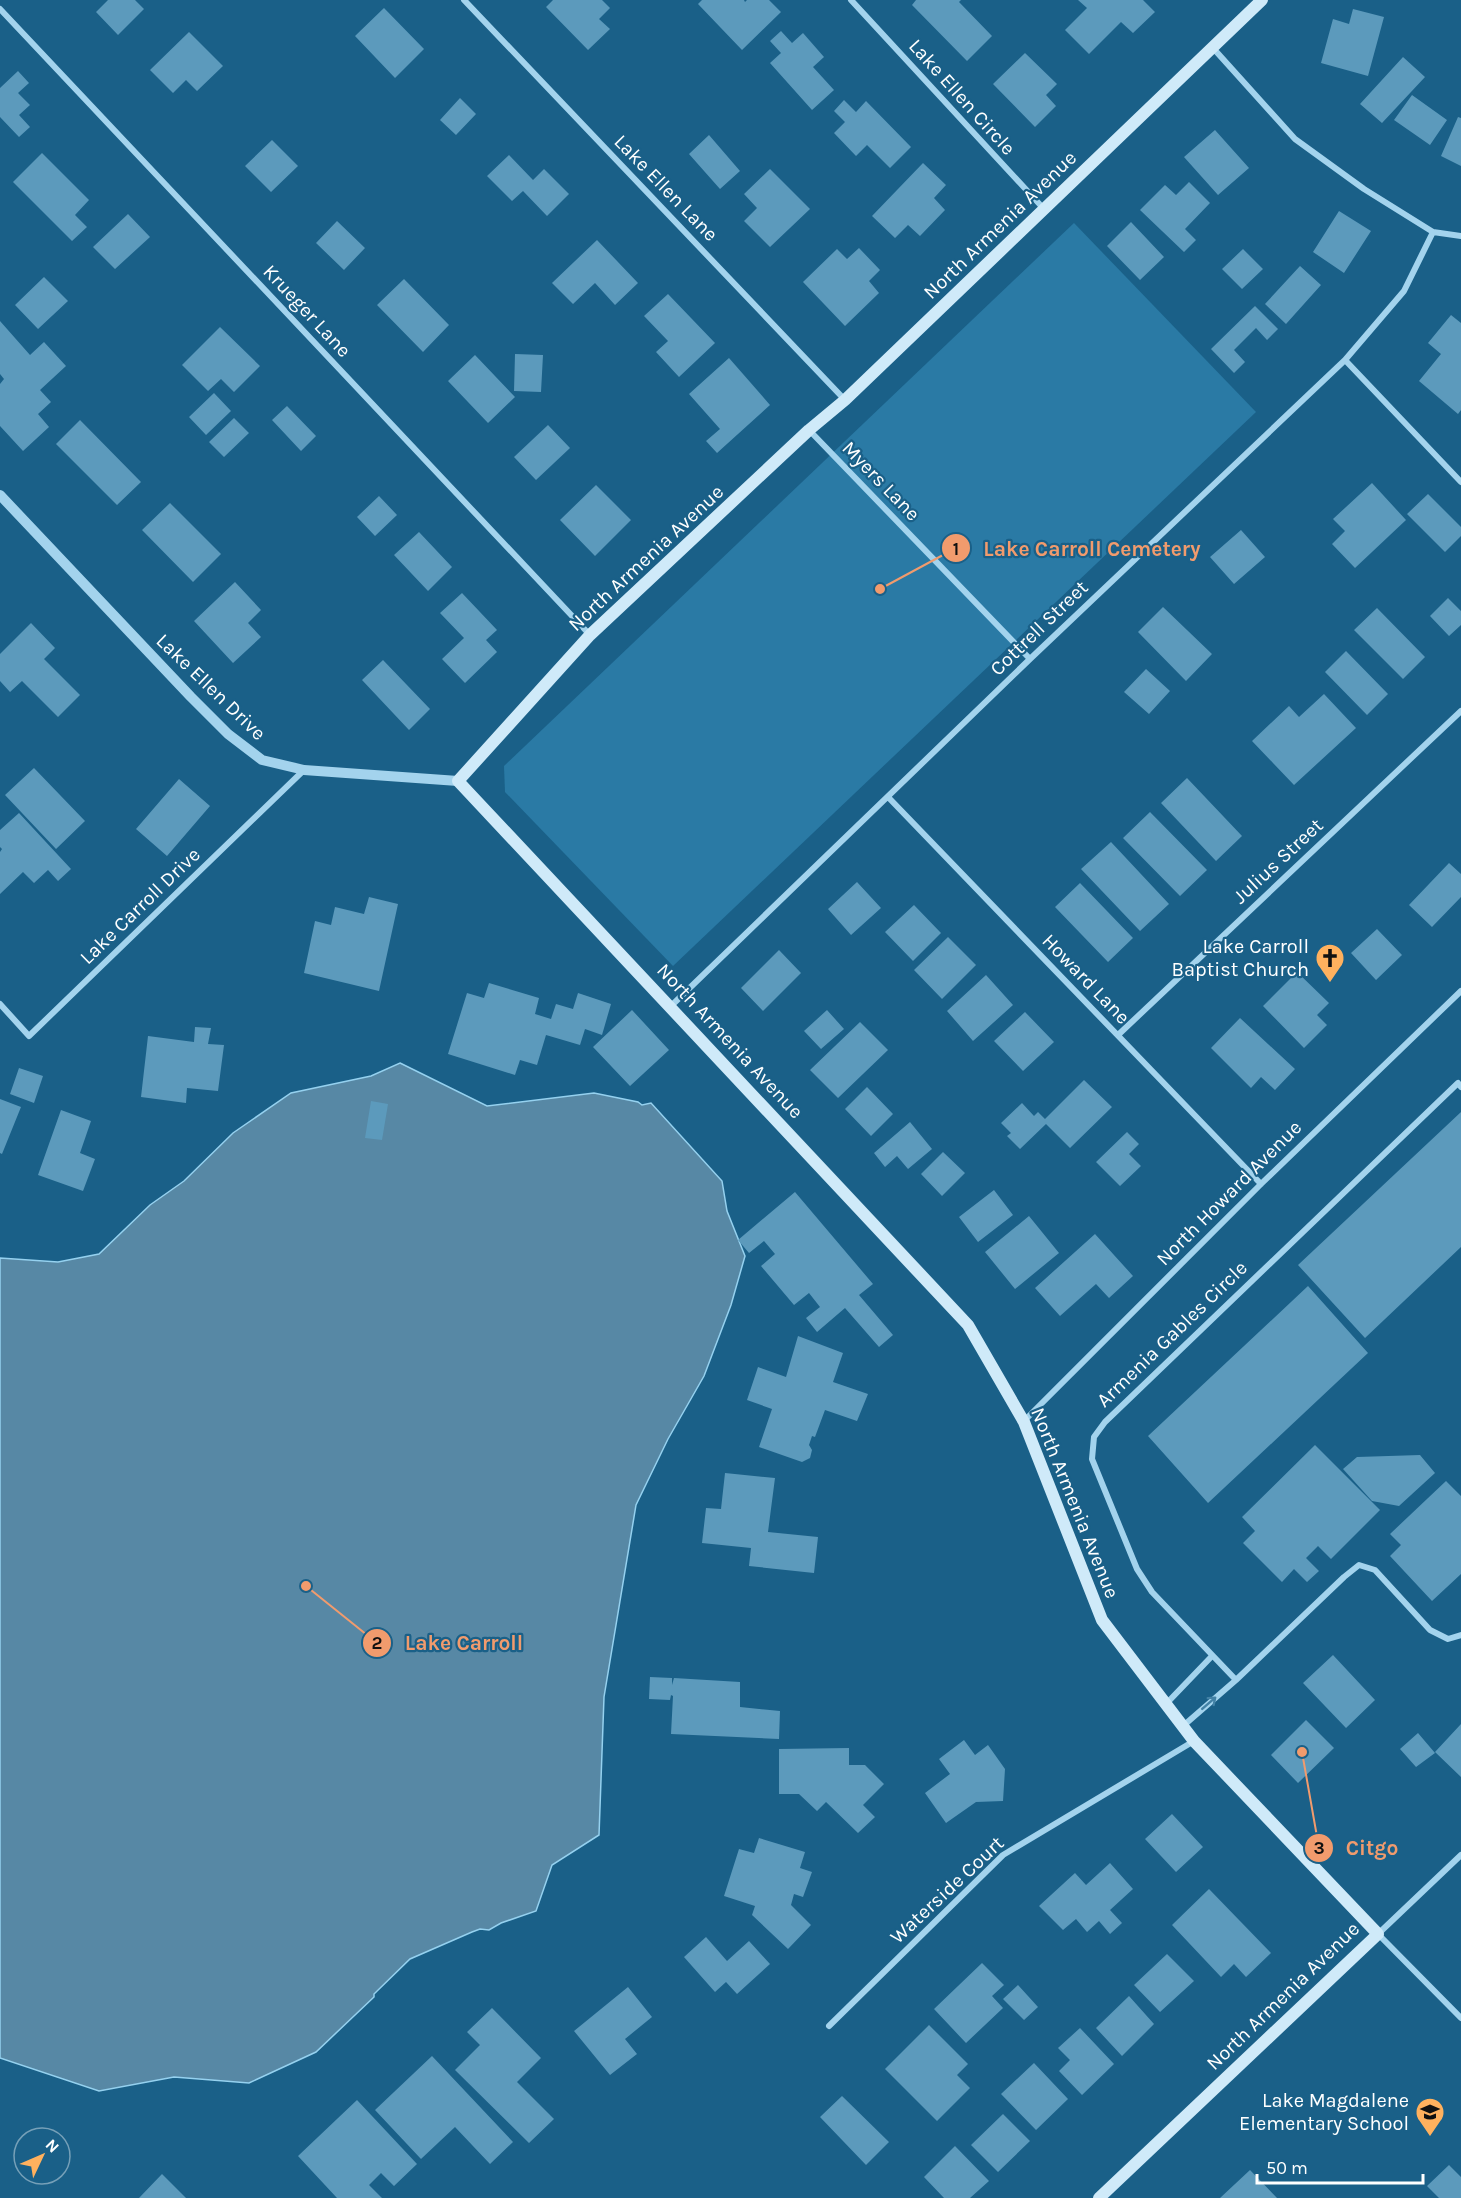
<svg xmlns="http://www.w3.org/2000/svg" width="1461" height="2198" font-family="Karla,sans-serif">
  <style>
    .green { fill: #2a7aa5 }
    .water { fill: #5788a5; stroke: #95d1ef; stroke-width: 1.5 }
    .building { fill: #5c9abc }
    .lines { fill: none; stroke-linecap: round; stroke-linejoin: round }
    .minor { stroke: #a3d3ed; stroke-width: 6 }
    .tertiary { stroke: #a3d3ed; stroke-width: 10 }
    .secondary { stroke: #cfeaf9; stroke-width: 12 }
    .oneway { stroke: #4382a6 }
    .labels { text-anchor: middle; dominant-baseline: central; stroke-width: 4.5; stroke-linejoin: round; paint-order: stroke }
    .street-label { font-size: 20px; fill: #fff; stroke: #1a6088 }
    .poi-label { font-size: 20px; fill: #fff; stroke: #1a6088; text-anchor: end }
    .leader { fill: none; stroke: #f19b6d; stroke-width: 2 }
    .callout-dot { fill: #f19b6d; stroke: #1a6088; stroke-width: 2 }
    .mark-label { font-size: 18px; text-anchor: middle; font-weight: bold; fill: #111 }
    .callout-label { font-size: 21px; text-anchor: middle; font-weight: bold; fill: #f19b6d; stroke: #1a6088; stroke-width: 4.5; stroke-linejoin: round; paint-order: stroke }
  </style>
  <rect width="100%" height="100%" fill="#1a6088"/>
  <path class="green" d="M1074,223L1256,412L673,966L505,792L504,766Z"/>
  <path class="water" d="M400,1063L487,1106L594,1093L638,1102L642,1105L651,1103L722,1181L727,1211L745,1256L731,1305L704,1376L668,1439L636,1505L604,1697L599,1835L552,1865L536,1911L501,1923L489,1930L480,1929L472,1932L410,1959L374,1994V1997L316,2052L249,2083L174,2077L99,2091L0,2058V1258L58,1262L99,1254L150,1205L184,1181L233,1133L291,1093L371,1076Z"/>
  <path class="building" d="M108,0H135L144,9L118,35L96,12Z
    M553,0H602L610,8L599,19L610,29L588,50L546,7Z
    M702,0H744L745,2L747,0H769L781,12L742,50L698,4Z
    M916,0H961L959,2L992,36L967,61L912,5Z
    M1078,0H1143L1155,12L1133,33L1121,22L1089,54L1065,30L1087,8Z
    M384,8L424,49L395,78L355,36Z
    M1353,9L1384,17L1368,76L1321,63L1333,19L1349,24Z
    M781,31L792,43L803,33L824,57L813,67L834,90L812,110L770,63L781,53L770,41Z
    M189,32L223,66L197,91L186,80L173,93L150,70Z
    M1025,53L1057,84L1046,95L1056,106L1035,127L993,84Z
    M1403,57L1425,77L1382,123L1360,104Z
    M18,71L29,83L18,93L30,105L19,115L30,127L19,137L0,117V88Z
    M1412,95L1447,120L1430,145L1394,120Z
    M460,98L476,114L456,135L440,120Z
    M844,100L856,112L866,101L911,147L890,168L867,145L856,156L834,133L845,122L834,111Z
    M1458,117L1461,118V166L1441,156Z
    M1215,130L1249,168L1218,195L1184,157Z
    M709,135L740,171L720,189L689,154Z
    M272,140L298,166L271,192L245,166Z
    M42,153L89,200L75,215L87,227L72,241L13,182Z
    M509,155L533,180L544,169L569,194L547,216L523,191L512,201L487,176Z
    M923,163L946,185L934,198L945,210L920,236L908,225L895,238L872,216Z
    M770,169L810,209L770,247L744,221L757,208L744,194Z
    M1189,182L1210,203L1185,229L1196,240L1184,252L1140,210L1165,185L1176,195Z
    M1339,211L1371,231L1344,273L1313,252Z
    M128,214L150,237L115,269L93,247Z
    M337,221L365,248L344,270L316,243Z
    M1131,222L1164,257L1140,280L1107,246Z
    M597,240L638,283L615,305L595,283L573,304L552,283Z
    M859,248L880,270L869,281L879,293L845,326L803,282L837,249L847,259Z
    M1243,249L1263,269L1242,289L1222,269Z
    M1300,266L1321,285L1286,324L1265,304Z
    M44,277L68,301L38,329L15,305Z
    M404,279L449,325L423,352L377,305Z
    M668,294L715,343L679,377L656,352L668,341L644,316Z
    M1255,306L1278,329L1267,340L1256,328L1234,350L1245,362L1234,373L1211,349Z
    M1451,315L1461,323V410L1458,414L1419,381L1441,354L1428,343Z
    M0,321L30,355L44,342L66,366L40,390L51,402L38,414L49,427L23,451L0,426V384L4,379L0,374Z
    M220,327L260,366L234,392L221,379L208,391L182,365Z
    M515,354L543,355L541,392L514,391Z
    M475,355L515,397L488,423L448,381Z
    M729,358L770,405L717,453L706,441L720,429L689,394Z
    M214,393L231,411L206,435L189,417Z
    M287,406L316,436L301,451L272,420Z
    M234,418L249,433L224,457L209,442Z
    M80,420L141,482L117,505L56,444Z
    M548,425L570,448L536,480L514,457Z
    M1372,483L1406,520L1355,568L1332,544L1345,531L1333,519Z
    M596,485L631,520L595,556L560,520Z
    M1428,494L1461,527V536L1445,552L1407,514Z
    M379,496L397,515L375,536L357,517Z
    M170,503L221,554L193,582L142,530Z
    M1241,530L1265,557L1234,584L1210,557Z
    M419,532L452,567L428,591L394,555Z
    M235,582L261,610L248,623L261,637L233,663L194,621Z
    M462,593L497,630L486,640L497,652L465,683L442,659L464,638L440,613Z
    M1448,598L1461,611V625L1449,636L1430,616Z
    M1163,607L1212,654L1186,681L1138,632Z
    M1377,608L1425,657L1403,679L1354,630Z
    M31,623L55,648L44,659L80,695L58,717L22,681L10,692L0,681V654Z
    M1346,651L1388,694L1367,715L1325,672Z
    M383,660L430,709L409,730L362,680Z
    M1146,669L1170,691L1149,714L1124,692Z
    M1324,694L1356,728L1294,785L1252,741L1289,706L1299,717Z
    M34,768L85,821L56,849L5,795Z
    M1187,778L1242,836L1216,861L1161,803Z
    M179,779L210,806L167,856L136,829Z
    M1150,812L1207,870L1180,896L1123,838Z
    M19,813L71,869L58,881L48,870L34,883L23,872L0,894V852L2,849L0,847V830Z
    M1111,842L1169,904L1140,931L1081,869Z
    M1449,863L1461,874V897L1432,927L1409,905Z
    M857,882L881,908L851,935L828,909Z
    M1080,883L1133,938L1108,962L1055,907Z
    M369,897L398,904L379,991L304,973L315,921L331,925L335,907L364,914Z
    M914,905L941,933L913,961L885,932Z
    M1377,929L1402,955L1376,980L1351,953Z
    M948,937L976,965L942,999L914,970Z
    M779,950L801,973L763,1011L741,988Z
    M1297,972L1329,1003L1317,1015L1327,1025L1304,1048L1263,1006Z
    M986,975L1013,1005L973,1041L947,1011Z
    M489,983L539,998L535,1014L551,1019L556,1004L573,1009L578,993L611,1004L602,1035L585,1029L580,1045L546,1035L537,1065L520,1060L515,1075L448,1054L467,993L484,998Z
    M632,1010L669,1050L630,1086L593,1047Z
    M827,1010L844,1029L821,1049L804,1031Z
    M1025,1012L1054,1042L1023,1071L994,1041Z
    M1240,1018L1295,1069L1275,1090L1261,1077L1251,1088L1211,1048Z
    M860,1022L888,1050L838,1098L810,1070Z
    M195,1027L211,1028L208,1044L224,1045L218,1091L187,1088L186,1103L141,1097L148,1036L194,1042Z
    M19,1068L43,1076L34,1103L10,1094Z
    M1084,1080L1112,1107L1070,1148L1046,1124L1020,1149L1007,1136L1011,1133L1001,1123L1022,1103L1034,1116L1038,1112L1045,1119Z
    M867,1087L893,1114L871,1136L845,1109Z
    M0,1099L21,1107L2,1154L0,1153Z
    M371,1101L388,1104L382,1140L365,1138Z
    M61,1110L91,1121L80,1153L95,1159L83,1191L38,1175Z
    M1461,1112V1247L1365,1338L1298,1265Z
    M910,1122L932,1149L908,1169L897,1156L885,1167L874,1153Z
    M1127,1132L1139,1144L1129,1154L1141,1166L1120,1186L1096,1162Z
    M943,1152L965,1173L942,1196L921,1174Z
    M994,1190L1013,1215L978,1242L959,1217Z
    M795,1192L873,1284L859,1295L893,1335L879,1347L845,1308L817,1332L806,1318L820,1307L809,1293L794,1305L761,1266L775,1254L764,1241L749,1253L738,1240Z
    M1029,1216L1059,1253L1015,1289L985,1252Z
    M1095,1234L1133,1276L1109,1298L1096,1284L1060,1316L1035,1288Z
    M1308,1286L1368,1353L1208,1503L1148,1436Z
    M798,1336L843,1353L833,1382L868,1394L857,1421L825,1410L815,1437L812,1436L809,1445L812,1450L810,1458L802,1462L759,1447L772,1409L747,1400L758,1367L786,1377Z
    M1315,1445L1380,1510L1331,1559L1318,1546L1306,1558L1319,1571L1307,1582L1294,1569L1282,1582L1243,1543L1255,1531L1242,1517Z
    M1420,1455L1435,1473L1399,1506L1372,1501L1343,1469L1357,1457Z
    M725,1473L775,1478L768,1532L818,1537L814,1573L749,1566L751,1548L702,1543L706,1508L721,1509Z
    M1446,1481L1461,1496V1574L1432,1601L1390,1556L1401,1545L1390,1534Z
    M1333,1655L1375,1700L1346,1728L1303,1683Z
    M650,1677L672,1678V1685L674,1678L740,1682V1707L780,1711L779,1739L671,1734L673,1696L671,1695L670,1700L649,1699Z
    M1306,1720L1334,1748L1298,1783L1271,1755Z
    M1461,1724V1777L1435,1752Z
    M1418,1733L1435,1753L1416,1767L1400,1749Z
    M964,1740L975,1755L988,1745L1005,1769L1003,1801L976,1802L946,1823L925,1793L950,1774L939,1759Z
    M849,1748V1765H865L884,1784L863,1805L875,1817L858,1833L826,1802L817,1811L799,1794H779V1749Z
    M1172,1814L1203,1847L1176,1872L1145,1839Z
    M759,1838L805,1852L800,1868L812,1872L803,1897L794,1894L791,1905L811,1925L788,1949L752,1915L755,1906L724,1896L739,1849L754,1853Z
    M1110,1863L1133,1889L1110,1910L1122,1923L1110,1934L1099,1921L1087,1932L1076,1919L1063,1930L1039,1906L1075,1873L1086,1885Z
    M1209,1889L1271,1953L1246,1977L1234,1964L1221,1977L1172,1925Z
    M706,1937L727,1961L749,1941L770,1964L737,1994L726,1982L715,1992L684,1957Z
    M1167,1954L1194,1981L1160,2012L1134,1985Z
    M982,1963L1004,1985L992,1996L1003,2008L966,2043L934,2009Z
    M1018,1985L1038,2007L1024,2020L1003,1999Z
    M628,1987L652,2017L625,2039L637,2054L610,2075L574,2031Z
    M1129,1996L1154,2024L1122,2056L1096,2028Z
    M492,2008L541,2058L517,2082L554,2119L529,2143L455,2070L480,2045L467,2032Z
    M929,2025L968,2064L957,2075L970,2088L937,2121L885,2069Z
    M1080,2028L1114,2064L1082,2095L1059,2071L1070,2060L1058,2048Z
    M432,2056L513,2142L490,2164L455,2127L421,2159L375,2110Z
    M1034,2063L1068,2099L1036,2130L1001,2094Z
    M842,2096L889,2142L866,2165L820,2117Z
    M357,2100L417,2164L394,2186L381,2173L369,2185L382,2198H337L298,2156Z
    M1003,2114L1030,2141L998,2172L971,2145Z
    M955,2146L989,2181L970,2198H944L924,2177Z
    M1449,2165L1461,2177V2198H1439L1427,2186Z
    M1250,2170L1277,2198H1220Z
    M162,2174L186,2198H139Z"/>
  <g class="lines">
    <path class="minor" d="M464,0L845,400
      M851,0L1044,209
      M0,9L590,635
      M1213,48L1295,139L1364,189L1433,232L1461,236
      M1345,360L1461,482
      M809,430L1030,659
      M888,797L1261,1184
      M0,1004L29,1036L304,770
      M671,1006L1030,659L1345,360L1404,291L1433,232
      M1118,1035L1461,711
      M1461,1087L1458,1083L1105,1422L1094,1437L1092,1459L1137,1569L1152,1592L1236,1680L1344,1577L1359,1565L1375,1570L1430,1630L1448,1639L1461,1635
      M1024,1421L1261,1184L1461,991
      M1166,1704L1212,1656
      M1183,1726L1236,1680
      M1461,1855L1378,1934L1461,2018
      M829,2026L1003,1855L1194,1741"/>
    <path class="tertiary" d="M0,495L191,697L228,734L262,760L304,770L458,781"/>
    <path class="secondary" d="M1099,2198L1378,1934L1194,1741L1102,1620L1024,1422L968,1325L458,781L590,635L809,430L845,400L1262,0"/>
  </g>
  <defs><path id="oneway-shaft" d="M-6 0H5M1.5-3L5.5 0L1.5 3" fill="none" stroke-width="1.6" stroke-linecap="round" stroke-linejoin="round" transform="scale(1.5)"/></defs>
  <use class="oneway" href="#oneway-shaft" transform="translate(1209 1703) rotate(-41)"/>
  <defs>
    <g id="church-pin" transform="scale(1.5)"><path d="M0 17L-7.5 6A9.5 9.5 0 1 1 7.5 6Z" fill="#ffb15e" stroke="#1a6088"/><path d="M-1.2-6h2.4v3.5h3.3v2.4h-3.3V6h-2.4V-.1h-3.3v-2.4h3.3Z" fill="#111"/></g>
    <g id="school-pin" transform="scale(1.5)"><path d="M0 17L-7.5 6A9.5 9.5 0 1 1 7.5 6Z" fill="#ffb15e" stroke="#1a6088"/><path d="M0-5L7-2L0 1L-7-2ZM-4 1L0 2.5L4 1V4Q0 6-4 4Z" fill="#111"/></g>
  </defs>
  <g fill-rule="evenodd">
    <use href="#church-pin" x="1330" y="958"/>
    <use href="#school-pin" x="1430" y="2112"/>
  </g>
  <g class="labels">
    <g class="street-label">
      <text transform="translate(962 97) rotate(48)">Lake Ellen Circle</text>
      <text transform="translate(666 188) rotate(46)">Lake Ellen Lane</text>
      <text transform="translate(1000 225) rotate(-44)">North Armenia Avenue</text>
      <text transform="translate(307 311) rotate(47)">Krueger Lane</text>
      <text transform="translate(881 481) rotate(46)">Myers Lane</text>
      <text transform="translate(646 558) rotate(-43)">North Armenia Avenue</text>
      <text transform="translate(1039 628) rotate(-44)">Cottrell Street</text>
      <text transform="translate(211 687) rotate(44)">Lake Ellen Drive</text>
      <text transform="translate(1278 861) rotate(-43)">Julius Street</text>
      <text transform="translate(140 906) rotate(-44)">Lake Carroll Drive</text>
      <text transform="translate(1086 979) rotate(46)">Howard Lane</text>
      <text transform="translate(730 1041) rotate(47)">North Armenia Avenue</text>
      <text transform="translate(1229 1193) rotate(-45)">North Howard Avenue</text>
      <text transform="translate(1172 1334) rotate(-44)">Armenia Gables Circle</text>
      <text transform="translate(1075 1503) rotate(68)">North Armenia Avenue</text>
      <text transform="translate(947 1890) rotate(-43)">Waterside Court</text>
      <text transform="translate(1283 1996) rotate(-44)">North Armenia Avenue</text>
    </g>
    <g class="poi-label">
      <text x="1309" y="946">Lake Carroll<tspan x="1309" dy="23">Baptist Church</tspan></text>
      <text x="1409" y="2100">Lake Magdalene<tspan x="1409" dy="23">Elementary School</tspan></text>
    </g>
  </g>
  <path class="leader" d="M880 589L956 548M306 1586L377 1643M1302 1752L1319 1848"/>
  <g class="callout-dot">
    <circle cx="880" cy="589" r="6"/>
    <circle cx="306" cy="1586" r="6"/>
    <circle cx="1302" cy="1752" r="6"/>
    <circle cx="956" cy="548" r="15"/>
    <circle cx="377" cy="1643" r="15"/>
    <circle cx="1319" cy="1848" r="15"/>
  </g>
  <g class="mark-label">
    <text x="956" y="555">1</text>
    <text x="377" y="1649">2</text>
    <text x="1319" y="1854">3</text>
  </g>
  <g class="callout-label">
    <text x="1092" y="556">Lake Carroll Cemetery</text>
    <text x="464" y="1650">Lake Carroll</text>
    <text x="1372" y="1855">Citgo</text>
  </g>
  <g transform="translate(42 2156) rotate(46)"><circle r="28" fill="#1a6088" stroke="#76a0b8" stroke-width="1.5"/>
  <path d="M0-4.5L10 22L0 15L-10 22Z" fill="#ffb15e"/>
  <text y="-9" font-size="16" font-weight="bold" text-anchor="middle" fill="#ffffff">N</text>
  </g>
  <path d="M1257 2174v9h166v-9" fill="none" stroke="#ffffff" stroke-width="3"/>
  <text x="1266" y="2174" font-size="18" fill="#ffffff" stroke="#1a6088" stroke-width="4.5" paint-order="stroke">50 m</text>
</svg>
